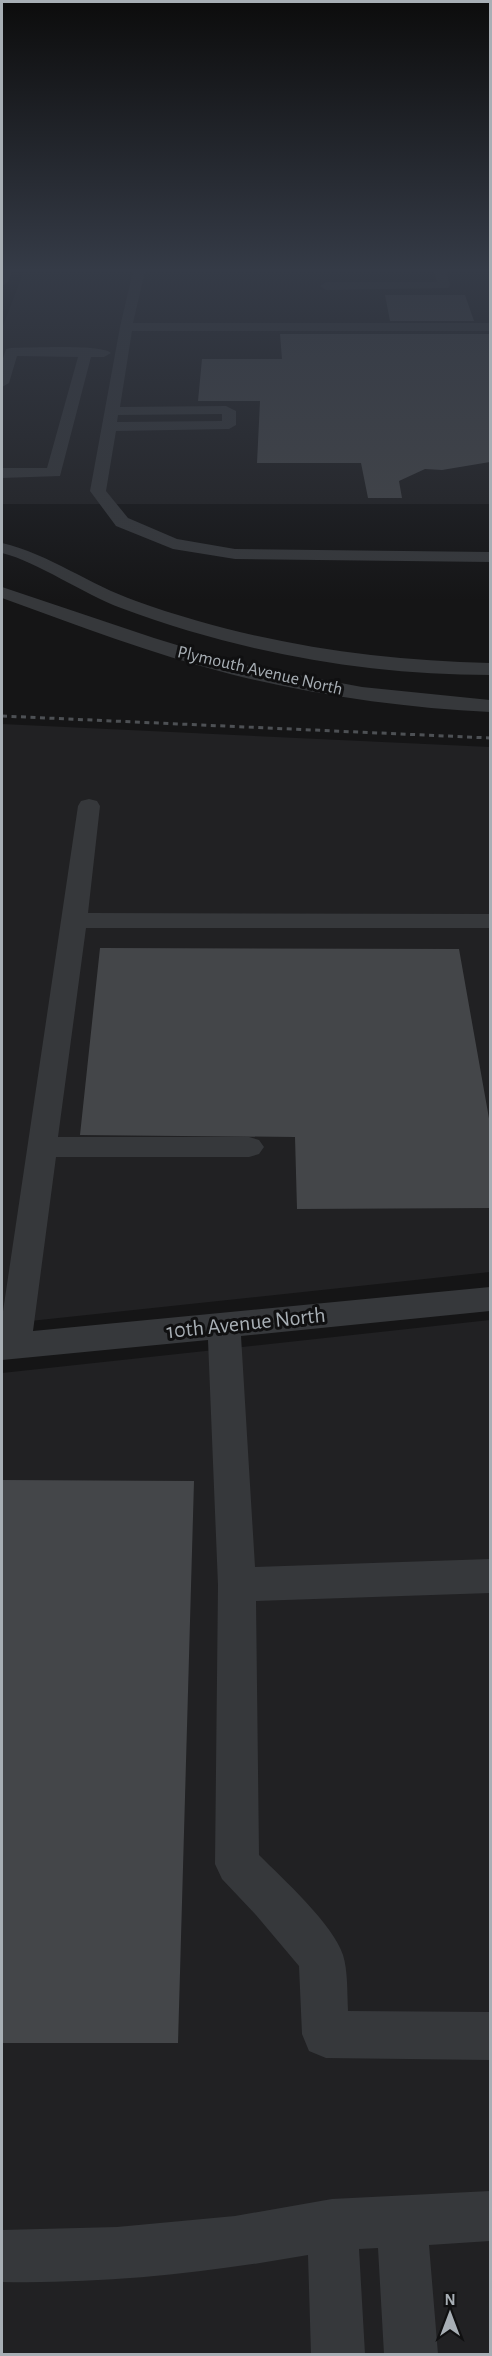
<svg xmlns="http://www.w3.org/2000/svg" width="492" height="2356" font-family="'Alegreya Sans',sans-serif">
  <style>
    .built { fill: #212123 }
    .building { fill: #444649 }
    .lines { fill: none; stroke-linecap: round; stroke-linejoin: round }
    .minor { fill: #36383b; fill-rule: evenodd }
    .rail { stroke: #4d5054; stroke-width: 3; stroke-dasharray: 5 4.5; stroke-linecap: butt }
    .labels { text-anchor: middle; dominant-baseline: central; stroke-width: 6; stroke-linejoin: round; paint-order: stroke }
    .far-street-label { font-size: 18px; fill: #a8afb5; stroke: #101011 }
    .street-label { font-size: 22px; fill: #a8afb5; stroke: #101011 }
  </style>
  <rect width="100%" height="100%" fill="#151516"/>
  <path class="built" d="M24,271H490V504H2V328Z
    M2,724L490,747V1272L2,1324Z
    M490,1320V2354H2V1373Z"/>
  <path class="building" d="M385,295H465L474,321H390Z
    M280,334H490V462L442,470L425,469L399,481L402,498H368L361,463H257L260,401H198L202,359H282Z
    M100,948L459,949L490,1124V1208L297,1209L295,1137L80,1135Z
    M2,1480L194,1481L178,2043H2Z"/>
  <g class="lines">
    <path class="minor" d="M2,271H12L8,282L2,286Z
      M133,271H145L133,323H490V331H132L120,407L226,406L236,411V425L229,429L116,431L106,491L128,518L177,539L235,549L490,552V562L235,559L173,549L116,526L90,491L120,327ZM222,414V421L117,422L118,415Z
      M434,271H446L450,285L448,288L326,290L320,286L326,282H437Z
      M11,348C29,348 101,344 111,353L104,357H91L60,476L2,478V468H47L78,357L17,356L9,383L2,387V361L6,349Z
      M2,543C49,554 90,585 136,601C250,642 369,660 490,663V675C366,675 238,652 121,608C83,594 38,562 2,553Z
      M2,587L154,638L239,664L362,687L490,700V712C404,708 314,695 230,674C152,654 77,625 2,598Z
      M89,799L97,801L100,806L88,913L490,914V928H86L58,1137H249L259,1140L264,1147L259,1154L249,1157H56L33,1331L490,1287V1311L241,1336L255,1567L490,1559V1593L256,1601L259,1855C282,1878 333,1924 343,1955C348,1971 347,1993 348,2011L490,2012V2060L326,2058L309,2051L302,2034L299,1966L256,1915L222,1879L215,1864L218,1585L208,1340L2,1360V1318L78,806L81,801Z
      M490,2191V2241L429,2245L438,2354H384L378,2248L359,2249L365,2354H311L308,2255C207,2273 104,2284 2,2282V2230L117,2227L235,2216L332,2199Z"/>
    <path class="rail" d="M2,716L490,738"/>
  </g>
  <linearGradient id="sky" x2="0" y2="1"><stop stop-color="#0c0c0c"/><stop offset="0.45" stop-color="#353b47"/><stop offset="1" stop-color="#353b47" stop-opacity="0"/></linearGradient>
  <rect width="492" height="601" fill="url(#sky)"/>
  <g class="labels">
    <g class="far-street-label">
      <text transform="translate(260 671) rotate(13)">Plymouth Avenue North</text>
    </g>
    <g class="street-label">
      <text transform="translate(246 1323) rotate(-6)">10th Avenue North</text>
    </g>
  </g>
  <rect width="492" height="2356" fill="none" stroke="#a8afb5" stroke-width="6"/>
  <g transform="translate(450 2314)" stroke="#101011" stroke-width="4.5" paint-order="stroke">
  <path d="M0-4.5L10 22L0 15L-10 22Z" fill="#a8afb5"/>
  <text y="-9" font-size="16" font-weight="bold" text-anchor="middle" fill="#a8afb5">N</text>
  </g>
</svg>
